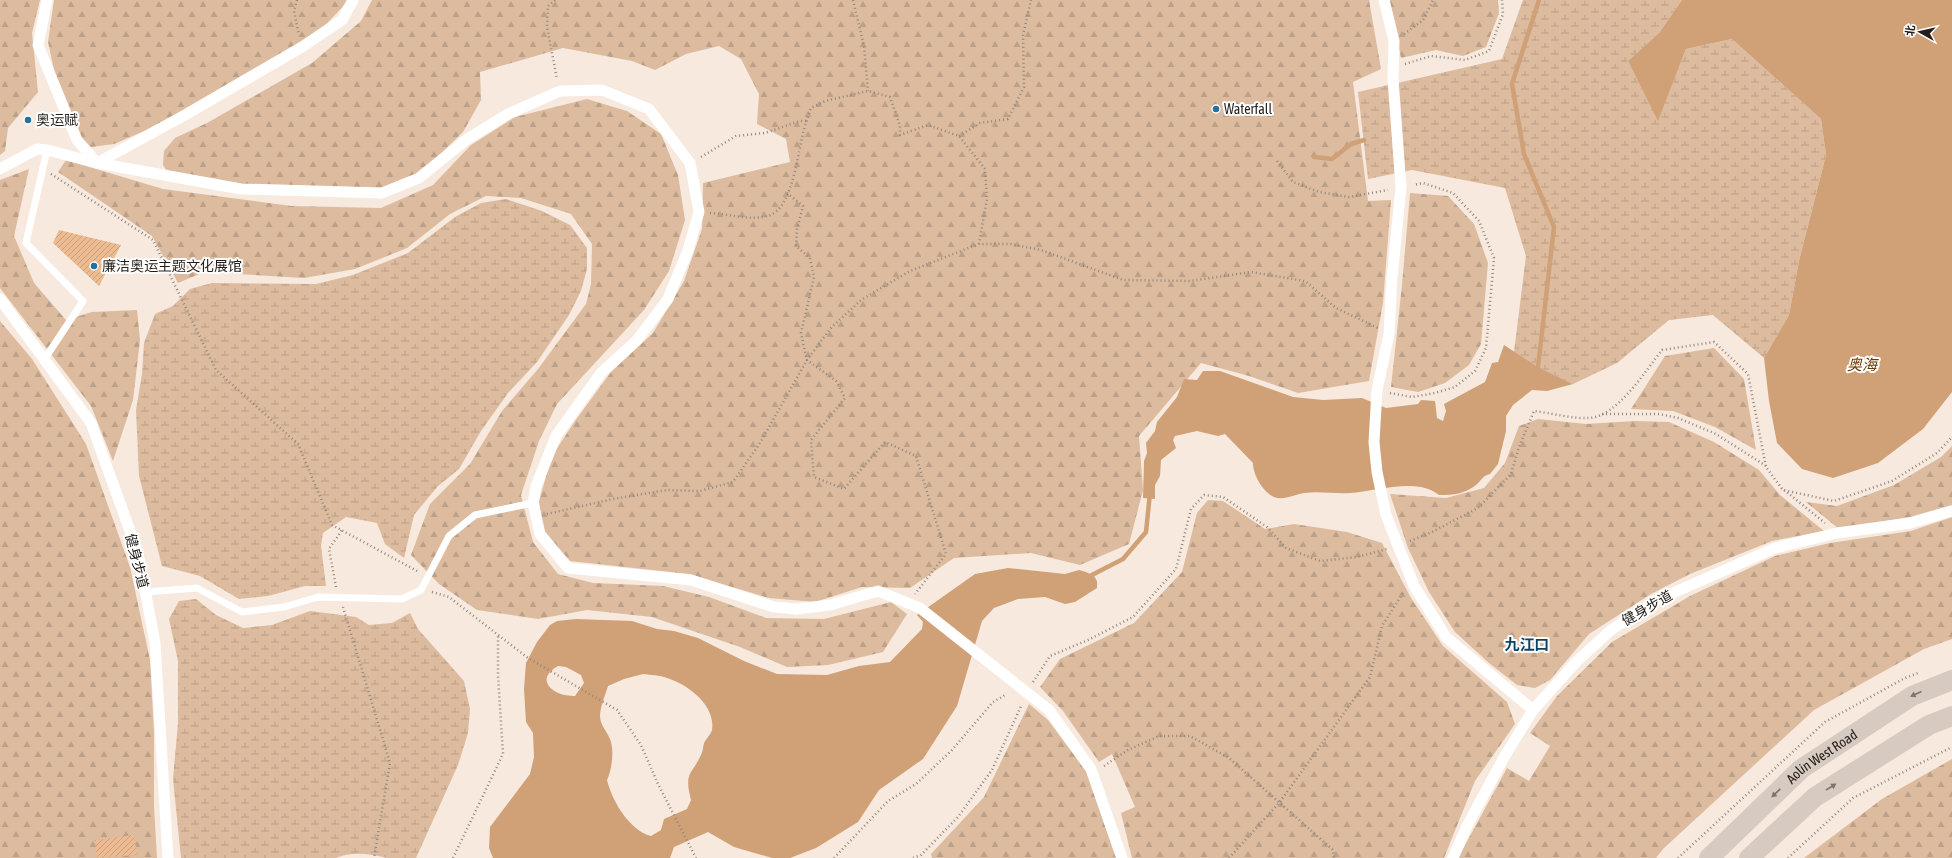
<svg xmlns="http://www.w3.org/2000/svg" width="1952" height="858" font-family="'Asap Condensed','Noto Sans SC',sans-serif">
  <style>
    .forest { fill: url(#forest-firs) }
    .wetland { fill: url(#wetland-marsh) }
    .water { fill: #d0a077; fill-rule: evenodd }
    .lines { fill: none; stroke-linecap: round; stroke-linejoin: round }
    .stream { stroke: #d0a077; stroke-width: 4.5 }
    .building { fill: url(#building-hatch) }
    .path { stroke: #90867e; stroke-width: 2.5; stroke-dasharray: 1 3; stroke-linecap: butt }
    .service { stroke: #fff; stroke-width: 7 }
    .pedestrian { stroke: #fff; stroke-width: 11 }
    .secondary { stroke: #d7cac0; stroke-width: 20 }
    .oneway { fill: #7d746d }
    .poi-dot { fill: #2371a3; stroke: #fff; stroke-width: 1.5 }
    .labels { text-anchor: middle; dominant-baseline: central; stroke-width: 4; stroke-linejoin: round; paint-order: stroke }
    .poi-label { font-size: 14px; fill: #231e1a; stroke: #fff; text-anchor: start }
    .street-label { font-size: 14px; fill: #231e1a; stroke: #fff }
    .water-label { font-size: 15px; font-style: italic; fill: #663904; stroke: #fff }
    .neighbourhood-label { font-size: 15px; font-weight: bold; fill: #0b4366; stroke: #fff }
  </style>
  <defs>
    <pattern id="forest-firs" width="22" height="20" patternUnits="userSpaceOnUse"><rect width="22" height="20" fill="#dcbb9f"/><path d="M5 1l3.5 6h-7zM16 11l3.5 6h-7z" fill="#bca088"/></pattern>
    <pattern id="wetland-marsh" width="20" height="14" patternUnits="userSpaceOnUse"><rect width="20" height="14" fill="#dcbb9f"/><path d="M1 5h8M5 5V1M11 12h8M15 12V8" fill="none" stroke="#bca088"/></pattern>
    <pattern id="building-hatch" width="6" height="6" patternUnits="userSpaceOnUse"><rect width="6" height="6" fill="#ecbb91"/><path d="M-1 1l2-2M0 6l6-6M5 7l2-2" fill="none" stroke="#caa07c"/></pattern>
  </defs>
  <rect width="100%" height="100%" fill="#f7e9dd"/>
  <path class="forest" d="M0,0H40L32,33L38,92L8,128L5,151L0,155Z
    M54,0H349L298,54L156,126L114,144L91,147L80,137L59,93L48,42Z
    M372,0H1369L1381,69L1353,82L1368,201L1391,200L1383,303L1369,381L1298,393L1249,376L1201,363L1139,436L1143,490L1129,544L1080,565L1031,553L954,558L910,588L862,587L815,602L769,598L689,574L570,561L544,532L539,501L552,456L575,421L611,372L653,333L684,281L702,229L703,183L790,162L786,139L757,124L759,94L741,59L719,46L686,54L655,70L632,61L563,48L480,72L481,100L463,132L423,171L378,190L291,191L170,176L163,165L164,151L175,138L207,123L312,63L361,21Z
    M1389,0H1498L1499,13L1486,47L1463,56L1436,50L1401,58Z
    M587,99L627,111L661,134L678,175L685,220L669,271L644,310L557,404L539,441L521,495L533,542L558,574L593,583L663,586L709,597L766,618L824,619L891,602L907,614L883,652L828,665L787,667L740,647L652,617L587,610L538,619L477,610L439,584L411,555L430,504L470,464L502,411L538,369L586,304L591,284L592,244L571,214L521,198L486,196L450,214L407,248L355,269L304,278L204,272L178,283L152,236L58,172L66,160L163,189L291,206L381,208L433,185L471,145L515,117Z
    M29,169L14,236L34,283L66,320L92,312L137,310L140,340L133,400L113,461L91,406L0,288V180Z
    M1410,193L1448,196L1474,224L1488,263L1481,344L1469,365L1445,383L1418,392L1391,387L1402,285Z
    M0,321L32,359L86,444L130,567L150,660L154,732V807L157,858H0Z
    M1714,348L1744,379L1756,450L1715,427L1673,411L1631,409L1665,356Z
    M1538,419L1586,424L1635,421L1669,422L1714,442L1759,470L1780,495L1824,531L1772,541L1690,574L1651,594L1589,634L1550,680L1535,688L1517,685L1489,663L1455,632L1429,592L1408,548L1390,494L1446,498L1484,488L1505,463L1519,426Z
    M1952,446V505L1910,517L1839,529L1806,502L1837,506L1894,485L1941,457Z
    M1208,500L1223,501L1265,529L1294,524L1347,532L1382,543L1411,598L1443,646L1507,702L1515,724L1475,781L1444,858H1132L1121,813L1135,807L1112,754L1099,762L1063,711L1040,687L1060,659L1134,623L1182,572L1197,513Z
    M1952,517V639L1924,649L1814,710L1663,849L1656,858H1458L1507,768L1529,781L1550,746L1530,733L1557,696L1612,642L1690,596L1775,556L1830,543L1911,531Z
    M1029,704L1048,720L1086,771L1116,858H932L931,854L984,797Z
    M1952,759V858H1804L1882,799Z"/>
  <path class="wetland" d="M1523,0H1682L1659,33L1628,61L1658,120L1686,49L1732,39L1821,119L1826,155L1799,261L1789,315L1764,358L1713,315L1669,320L1617,363L1573,384L1538,367L1514,352L1526,256L1505,188L1412,170L1368,179L1358,92L1502,59Z
    M506,199L542,211L570,225L587,248V269L581,291L569,315L537,362L508,393L481,431L459,469L438,486L414,515L404,558L385,544L377,523L346,517L323,533L321,546L326,586H305L268,596L239,599L200,576L162,566L139,476L136,410L142,374L144,343L155,314L173,306L190,289L212,283L316,284L353,275L408,253L455,217L481,203Z
    M196,599L216,615L243,628L272,625L310,611L356,617L369,625L392,623L410,613L418,629L464,681L470,709L468,733L458,765L416,858C407,858 395,858 387,858C370,854 352,851 336,858H181L173,779L178,723V661L169,619L179,601Z"/>
  <path class="water" d="M1682,0H1952V392L1923,429L1878,463L1833,478L1802,469L1777,443L1769,401L1764,358L1789,315L1799,261L1826,155L1821,119L1732,39L1686,49L1658,121L1628,61L1659,33Z
    M1504,345L1538,367L1573,384L1547,391L1532,390L1513,405L1506,416V431L1498,464L1490,474C1482,476 1482,480 1476,485C1465,494 1453,495 1439,495C1418,477 1376,491 1350,493C1335,494 1320,491 1304,493C1295,494 1284,501 1274,497C1263,492 1253,475 1253,463L1225,434L1218,436L1197,431L1175,436L1173,440L1176,448L1161,460L1160,476L1155,485V499L1143,498L1144,461L1147,453L1146,443L1155,431L1157,422L1177,397L1184,379L1197,380L1203,371H1220L1293,397L1323,400L1362,398L1386,408L1418,404L1421,400L1435,401L1437,418L1443,421L1446,411L1444,404L1485,382L1492,363L1498,362Z
    M1008,568L1065,574L1079,570L1086,572L1094,576L1097,581V588L1075,602L1065,604L1045,597L1018,599L994,608L982,621L957,706L923,759L879,790L858,822L816,848L790,858H772L734,847L708,832L674,847L670,858H493L489,848L490,827L530,774L534,757L533,733L526,722L524,689L526,663L537,642L550,625L557,621L576,619L632,621L657,629L674,631L698,638L744,661L777,674L827,675L859,666L890,662L922,629L923,622L917,615L975,574ZM558,666L566,667L581,675L584,683L575,696C554,697 533,680 558,666ZM643,674C651,675 660,675 667,678C687,684 716,705 712,730C711,734 706,739 704,743C703,747 703,751 701,755C691,776 684,772 691,800L687,809L664,819L661,830L651,836C630,831 612,801 607,780C612,770 615,747 609,737C606,730 601,726 600,717C600,707 605,696 608,686L624,679Z"/>
  <g class="lines">
    <path class="stream" d="M1314,157L1332,159L1351,144L1364,140
      M1533,371L1538,367L1554,227L1524,154L1512,84L1539,0
      M1088,577L1123,559L1146,532L1150,493"/>
  </g>
  <path class="building" d="M59,230L121,245L99,286L53,243Z
    M134,835L137,855L97,858L95,840Z"/>
  <g class="lines">
    <path class="path" d="M297,0L294,11L299,35
      M555,0L548,6L547,27L557,79
      M853,0L864,46L868,91
      M1404,34L1423,20L1433,0
      M1405,64L1431,56L1465,60L1489,51L1503,14L1502,0
      M959,136L980,123L1008,119L1024,87L1023,35L1031,0
      M701,157L736,136L765,133L800,121H807
      M1277,161L1293,182L1319,192L1349,197L1388,190
      M51,174L153,240L216,370L298,444L332,525L419,572
      M787,193L803,206L797,229L796,246L810,258L814,277L801,333L805,352L807,360L836,381L845,398L811,440L814,477L844,489L885,442L916,456L946,554L915,594
      M710,213C729,214 749,221 768,216C794,209 798,147 805,126C807,120 809,114 811,108L825,101L868,91L890,97L900,126V135L928,125L959,136L985,169L987,199L979,244
      M1390,393L1412,397L1435,393L1455,387L1475,371L1486,348L1494,258L1479,221L1453,193L1423,183L1414,185
      M1602,414H1659L1678,418L1716,434L1766,466
      M1784,490L1825,523
      M547,514L613,499L667,490L700,491L733,482L760,443L807,360L830,329L861,300L910,271L979,244H1011L1041,250L1123,280L1190,281L1251,272L1305,281L1336,308L1378,328
      M1410,541L1432,532L1478,508L1511,474L1519,447L1534,411C1551,413 1573,419 1589,418C1617,417 1646,370 1662,350L1714,342L1748,374L1766,467L1783,490L1834,501L1892,481L1937,453L1952,437
      M336,587L329,549L342,530
      M432,592L449,597L528,658L617,710L641,745L658,784L696,858
      M343,607L390,763L374,858
      M1033,682L1050,656L1088,640L1133,617L1176,569L1191,509L1204,495L1223,497L1267,527L1286,548L1320,561L1357,557L1387,549
      M1104,766L1128,750L1159,736H1190L1229,758L1333,850L1334,858
      M453,858L503,754L498,676V635
      M834,858L888,801L916,784L952,750L993,702L1007,694
      M913,858L921,855L958,817L992,770L1022,704
      M1229,858L1279,803L1370,677L1382,626L1403,593
      M1678,858L1825,722L1905,678L1918,673
      M1788,858L1853,798L1952,747"/>
    <path class="service" d="M44,360L83,301L26,243L47,150
      M145,592L197,588L242,612L284,607L318,597L402,599L421,590L449,536L475,515L533,503"/>
    <path class="pedestrian" d="M47,0L38,45L77,140L97,163L185,115L302,47L342,20L353,0
      M1384,0L1394,41L1393,79L1401,187L1392,278L1389,334L1377,390L1374,442L1377,472L1386,515L1414,586L1446,637L1533,710
      M0,169L37,149L47,150L97,163L241,189L382,193L419,178L466,140L508,114L560,91L602,90L649,109L690,163L699,212L688,250L668,299L637,340L601,373L556,436L536,486L533,503L540,534L568,568L691,580L774,607L797,609L830,605L878,591L920,608L1049,710L1091,769L1122,858
      M0,299L91,423L138,553L155,643L168,858
      M1453,858L1467,826L1503,759L1533,710L1576,662L1611,630L1657,600L1775,548L1837,533L1910,523L1952,511"/>
    <g class="secondary">
      <path id="s1" d="M1709,858L1801,769L1912,696L1952,680"/>
      <path d="M1749,858L1815,797L1929,725L1952,716"/>
    </g>
  </g>
  <defs><path id="oneway-solid" d="M-6-.8H1V-3.2L6.5 0L1 3.2V.8H-6Z"/></defs>
  <g class="oneway">
    <use href="#oneway-solid" transform="translate(1916 694) rotate(156)"/>
    <use href="#oneway-solid" transform="translate(1831 787) rotate(-32)"/>
    <use href="#oneway-solid" transform="translate(1776 793) rotate(136)"/>
  </g>
  <g class="poi-dot">
    <circle cx="1216" cy="109" r="4"/>
    <circle cx="28" cy="120" r="4"/>
    <circle cx="94" cy="266" r="4"/>
  </g>
  <g class="labels">
    <g class="poi-label">
      <text x="1224" y="109">Waterfall</text>
      <text x="36" y="120">奥运赋</text>
      <text x="102" y="266">廉洁奥运主题文化展馆</text>
    </g>
    <g class="street-label">
      <text transform="translate(137 561) rotate(76)">健身步道</text>
      <text transform="translate(1647 608) rotate(-30)">健身步道</text>
      <text stroke="none"><textPath href="#s1" startOffset="152">Aolin West Road</textPath></text>
    </g>
    <g class="water-label">
      <text x="1862" y="364">奥海</text>
    </g>
    <g class="neighbourhood-label">
      <text x="1527" y="644">九江口</text>
    </g>
  </g>
  <g transform="translate(1920 32) rotate(278)" stroke="#ffffff" stroke-width="3" paint-order="stroke">
  <path d="M0-3L7 15L0 10L-7 15Z" fill="#231e1a"/>
  <text y="-6" font-size="11" font-weight="bold" text-anchor="middle" fill="#231e1a">北</text>
  </g>
</svg>
